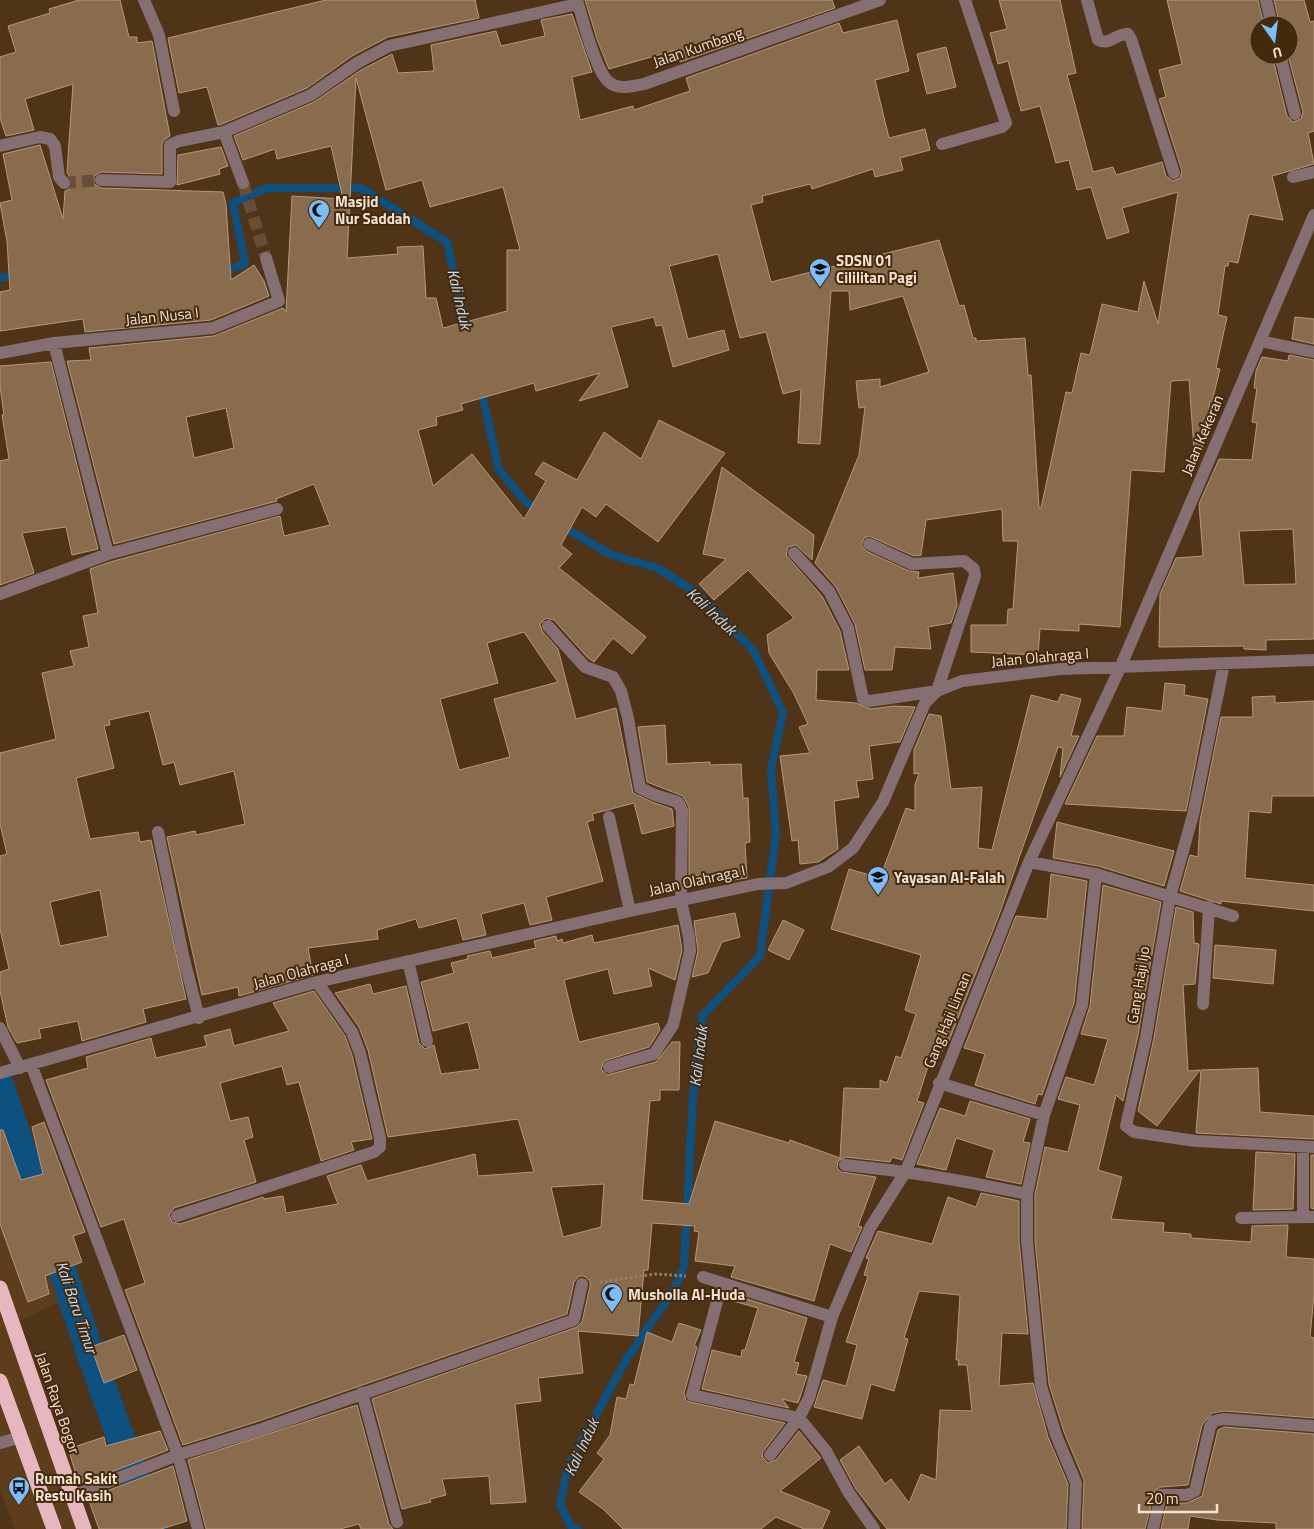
<svg xmlns="http://www.w3.org/2000/svg" width="1314" height="1529" font-family="'Titillium Web',sans-serif">
  <style>
    .built { fill: #5d3d1a }
    .lines { fill: none; stroke-linecap: round; stroke-linejoin: round }
    .stream { stroke: #0d5180; stroke-width: 8 }
    .canal { stroke: #0d5180; stroke-width: 28 }
    .building { fill: #896b4d; stroke: #b8987a; fill-rule: evenodd }
    .minor-tunnel { stroke: #684e34; stroke-width: 12; stroke-dasharray: 12 6; stroke-linecap: butt }
    .path { stroke: #967f68; stroke-width: 3; stroke-dasharray: 2.5 2.5; stroke-linecap: butt }
    .minor { stroke: #847073; stroke-width: 12 }
    .highway { stroke: #e7b7c0; stroke-width: 15 }
    .labels { text-anchor: middle; dominant-baseline: central; stroke-width: 4; stroke-linejoin: round; paint-order: stroke }
    .street-label { font-size: 15px; fill: #f3e2d2; stroke: #442a0d }
    .poi-label { font-size: 15px; font-weight: bold; fill: #f3e2d2; stroke: #442a0d; text-anchor: start }
    .water-label { font-size: 16px; font-style: italic; fill: #bedefb; stroke: #442a0d }
  </style>
  <rect width="100%" height="100%" fill="#4f3418"/>
  <path class="built" d="M0,1086L81,1291L12,1325L87,1529H15L0,1491Z"/>
  <g class="lines">
    <path class="stream" d="M221,274L245,263L233,203L267,188H361L447,242L467,330
      M0,278L17,274
      M481,390L499,470L525,501L540,512
      M562,526L610,554L659,569L697,593L753,650L783,712L771,769L776,834L760,956L702,1016L693,1097L684,1266L674,1290L626,1360L568,1466L560,1504L570,1525L578,1529"/>
    <path class="canal" d="M0,1085L90,1352L153,1529"/>
  </g>
  <path class="building" d="M79,0H120L129,37H137V43L152,41L170,136L164,140L162,144V174L101,172L94,176V184L101,188L223,192L226,204L231,280L254,265L264,281L269,296L211,320L85,332L83,319L0,331V292L10,290L7,241L0,203L12,200L3,154L40,145L63,219L65,191L70,189L72,182L67,172L73,84L25,99L34,130L6,136L0,118V57L16,52L8,26L50,13L49,9Z
    M326,0H475L479,18L388,37L352,56L307,88L222,124L218,125L207,87L179,93L168,38Z
    M585,0H832L835,8L680,62L676,50L609,69L598,42Z
    M999,0H1060L1076,73L1067,75L1093,172L1113,167L1116,175L1162,162L1166,176L1173,181L1180,178L1182,171L1159,99L1166,97L1159,70L1182,64L1167,0H1258L1264,25H1259V55H1272L1287,116L1293,122L1301,119L1303,112L1288,55L1289,25H1280L1274,0H1304L1310,22L1314,21V131L1308,133L1314,164L1272,176L1283,220L1249,214L1238,263L1229,261L1228,266H1225L1218,315L1227,317L1216,368L1220,369L1212,402L1210,401L1202,451L1194,450L1189,380L1171,381L1164,472L1131,470L1120,627L1079,624V631L1040,629L1038,655L971,652V625H1007L1008,609H1013L1018,541H1003L1002,509L926,520L921,555L914,556L869,536L864,538L861,545L866,551L909,571L919,572L918,578L953,573L957,605L951,623L928,627L931,649L895,647L892,670H865L855,624L836,587L815,563L859,455L865,407L859,408L856,381L880,379V387L929,372L903,296L850,310L849,291H831L820,444L798,443L801,389L783,394L766,332L740,338L718,254L669,266L688,339L724,330L729,350L673,367L662,325L656,326L654,317L611,327L628,387L579,401L600,373L536,391L534,383L461,404L463,410L436,417L437,425L418,430L433,486L472,454L524,519L546,481L535,474L543,462L577,480L604,432L641,459L659,420L725,453L658,542L606,504L596,517L582,507L561,545L572,554L559,568L646,637L632,654L613,638L594,662L588,658L554,620L546,618L540,624L542,631L558,649L576,719L616,708L633,793L652,802L672,809L674,826L642,834L634,803L592,814L594,820L587,822L603,881L546,897L552,920L530,925L524,903L481,914L486,935L463,940L457,918L419,928L416,919L377,930L378,939L308,948L313,975L239,996L238,987L202,995L167,837L195,831L196,835L245,824L234,771L180,785L174,762L163,765L149,711L109,720L110,725L104,726L114,768L76,778L90,839L138,832L140,842L151,840L186,999L143,1009L146,1022L82,1041L78,1021L39,1029L41,1038L17,1043L8,1027L0,991V972L9,969L0,929V856L7,854L0,824V753L56,739L42,673L74,666L70,651L89,647L83,616L98,613L90,569L110,562L280,516L284,536L330,525L314,484L276,499L277,501L114,544L67,361L91,360L89,348L214,336L283,308L286,312L292,196L343,199L331,146L277,159L275,149L243,160L234,136L314,102L361,70L392,54L398,73L434,71L431,45L496,31L501,46L545,36L541,20L572,14L592,72L572,77L580,120L633,106L634,110L690,91L686,78L839,23L843,33L897,20L909,71L875,80L889,138L925,129L930,150L900,158L903,170L875,177L873,169L812,189L810,184L762,196L763,202L751,205L771,282L939,240L959,306L964,305L973,338H976V341L1025,338L1028,375H1031L1039,508H1041L1066,392L1072,393L1081,353L1090,355L1102,304L1138,312L1144,281L1158,324L1178,192L1122,208L1129,232L1107,239L1091,187L1077,190L1069,160L1056,163L1040,106L1021,111L1008,61L998,64L990,33L1007,29ZM356,78L386,190L422,180L430,207L503,187L520,250H507V311L443,328L436,298H426L423,246L397,247L398,254L347,258ZM226,408L234,448L194,458L186,417ZM524,632L558,682L494,699L510,757L459,770L440,699L498,683L487,643ZM100,890L108,936L60,946L50,902Z
    M946,47L956,87L927,94L917,54Z
    M221,147L228,166L219,169L220,174L177,185L178,155Z
    M1295,317L1314,319V344L1292,339Z
    M1289,355L1314,360V639L1266,640V650L1244,649V646L1159,647L1160,594L1176,558L1203,556L1199,504L1219,459L1252,460L1257,423L1252,422L1257,388H1254L1256,371L1262,357L1288,361ZM1293,529L1296,584L1244,585L1239,531Z
    M51,362L98,549L72,555L66,527L22,533L34,573L0,585V461L9,459L2,415H4L0,386V366Z
    M722,467L814,535L812,560L796,545L788,547L786,555L822,596L840,631L849,670H817L816,700L856,703L871,709L894,706L915,707L900,742L869,746L873,779L856,781L859,797L834,801L838,849L818,862L800,864L798,840L792,841L780,756L810,753L799,727L808,724L793,692L769,653L767,635L794,618L748,570L714,600L699,584L726,559L703,554Z
    M1165,683L1185,685L1184,695L1208,699L1186,811L1065,804L1097,736H1124L1127,707L1162,711Z
    M1061,694L1081,699L1071,736H1079L1060,777L1063,748L1058,747L999,915L948,1043L945,1042L940,1057L932,1054L917,1101L924,1103L902,1160L892,1157L890,1162L846,1157L838,1161L837,1168L841,1172L876,1177L858,1226L862,1227L851,1252L830,1244L814,1301L731,1277L735,1266L695,1261L699,1232L694,1231L695,1226L652,1223L648,1270H644L638,1336L578,1331L583,1373L538,1378L541,1401L515,1404L526,1502L491,1504L489,1476L442,1479L446,1495L430,1499L431,1502L402,1509L372,1399L577,1327L582,1322L590,1286V1281L584,1276H579L574,1282L567,1314L259,1421L183,1445L125,1290L145,1283L124,1219L101,1227L46,1080L88,1068L86,1057L151,1038L156,1058L207,1046L204,1036L230,1029L234,1046L289,1031L273,1003L314,991L345,1036L352,1055L372,1139L351,1142L354,1150L321,1161L299,1082L287,1085L282,1066L220,1083L230,1121L248,1117L253,1137L244,1140L256,1182L174,1208L169,1215L172,1222L180,1224L263,1197L264,1199L283,1196L286,1213L338,1204L327,1176L361,1165L367,1181L475,1154L478,1176L534,1172L518,1119L388,1137L368,1050L359,1027L335,993L370,984L373,994L406,986L419,1043L425,1049L434,1045L441,1074L480,1069L468,1022L433,1031L421,982L454,973L451,963L468,959L467,956L490,951L492,958L536,948L534,941L556,936L557,941L562,939L563,943L592,935L594,943L678,925L682,950L675,980L648,968L652,986L614,994L608,969L564,980L579,1042L658,1023L660,1030L649,1047L604,1061L601,1069L607,1075L656,1062L672,1042H680L679,1090H660V1100L650,1101L642,1200L689,1204L715,1121L789,1143L790,1140L840,1158L844,1088L880,1089V1080L887,1083L896,1056L901,1058L916,1014L905,1010L921,955L831,929L849,869L880,878L906,808L915,811V785L919,773L914,774V750L929,714L941,716L951,789L982,787L978,848L992,850L1031,695L1058,702ZM604,1184L601,1227L563,1237L551,1187Z
    M1275,696V703L1314,701V796H1272L1271,813L1249,811L1245,878L1314,885V911L1221,901V904L1180,891L1190,855L1198,857L1200,821L1221,717H1253L1252,697Z
    M665,725L667,764L710,762V765L741,764L743,798H748L750,842L745,843L747,878L725,881V874L689,876V807L683,796L647,782L638,727Z
    M1057,822L1174,851L1164,886L1098,866L1053,858Z
    M1051,874L1087,881L1074,1003L1042,1095L1038,1094L1035,1104L975,1085L985,1054L964,1048L1016,916L1047,919Z
    M1103,885L1161,902L1138,1035L1123,1101L1116,1095L1098,1170L1122,1177L1111,1219L1164,1223L1163,1232L1191,1234V1238L1251,1242L1252,1226L1288,1225L1286,1257L1314,1259V1295L1310,1337L1314,1338V1418L1224,1411L1212,1413L1202,1425L1188,1485L1161,1487L1155,1490L1145,1529H1082L1084,1480L1064,1432L1049,1384L1035,1240V1195L1045,1147L1068,1152L1080,1105L1058,1099L1066,1077L1094,1085L1108,1039L1081,1034L1090,1006Z
    M1176,907L1193,912L1194,943L1199,944L1195,984L1183,985L1188,1071L1200,1070L1157,1126L1138,1111L1154,1038Z
    M735,913L740,937L722,942L708,973L692,977L698,951L694,921Z
    M783,920L804,930L789,960L768,950Z
    M1215,945L1276,950L1273,984L1213,978Z
    M1258,1068L1260,1112L1314,1116V1139L1196,1133L1201,1070Z
    M970,1101L1030,1119L1023,1142L1030,1143L1021,1184L986,1177L994,1150L956,1138L946,1170L917,1164L940,1108L965,1116Z
    M44,1122L85,1232L73,1236L82,1262L45,1276L49,1294L28,1302L0,1224V1130H3L21,1180L43,1174L32,1127Z
    M1256,1152L1295,1154L1293,1209L1253,1210Z
    M1311,1155H1314V1209L1311,1208Z
    M981,1193L1019,1201V1241L1028,1334L1002,1333L999,1386L1033,1383L1048,1437L1068,1484L1066,1529H887L856,1489L840,1460L859,1446L885,1484L891,1479L909,1503L921,1474L936,1480L940,1410L972,1411L967,1365H958L959,1360H956L960,1295L919,1291L904,1338L908,1339L894,1391L871,1384L862,1419L814,1407L823,1380L846,1386L857,1345L846,1342L868,1276L864,1275L869,1259L866,1258L878,1231L932,1244L948,1197L976,1207Z
    M728,1293L807,1318L794,1362L799,1363L796,1374L807,1376L798,1403L782,1399L789,1408L702,1389L712,1350L741,1357L742,1350H745L758,1308L726,1299Z
    M679,1323L701,1330L694,1346L697,1347L684,1393L686,1401L785,1423L762,1453L763,1458L768,1463L776,1460L799,1431L819,1456L821,1458L780,1491L830,1511L822,1529H804L776,1517L761,1529H623L603,1509L579,1492L604,1459L597,1453L610,1435L617,1397L626,1399L630,1384L634,1385L647,1332L672,1342Z
    M124,1335L137,1370L104,1383L91,1347Z
    M357,1405L389,1524L393,1529H361L359,1524L340,1529H206L188,1460Z
    M1224,1427L1314,1434V1529H1276V1523L1217,1520L1190,1516L1188,1529H1161L1167,1503H1187L1202,1496L1218,1430Z
    M160,1431L168,1450L83,1483L80,1476L77,1477L68,1449L104,1437L106,1446Z
    M173,1466L187,1521L161,1529H99L88,1498Z"/>
  <g class="lines">
    <path class="minor-tunnel" d="M64,183L101,180
      M243,183L266,258"/>
    <path class="path" d="M600,1282L655,1274L686,1276"/>
    <path class="minor" d="M144,0L159,35L174,111
      M577,0C582,17 596,74 610,83C620,90 632,86 644,84L880,0
      M1087,0L1098,40C1110,46 1116,33 1128,34L1131,39L1174,173
      M1266,0L1272,25
      M1280,55L1295,114
      M224,132L243,183
      M942,144L1002,127L1006,123L965,0
      M0,146L40,137L50,139L55,146L59,177L64,183
      M1293,177L1314,172
      M101,180L170,182V145L179,141L224,132L311,95L357,63L389,46L578,4
      M1260,341L1314,352
      M54,343L108,554
      M0,353L54,343L213,328L279,301L266,258
      M794,553L829,591L848,628L863,699L870,701L937,691L975,576L974,569L964,561L912,564L869,544
      M0,594L108,554L277,509
      M548,626L585,667L613,677L621,691L628,718L640,788L655,795L678,802L682,810L681,901L689,937L690,951L673,1025L654,1054L609,1067
      M1224,664L1193,815L1170,897L1146,1037L1126,1126L1134,1132L1196,1141L1314,1147
      M609,817L630,911
      M158,832L183,955L199,1018
      M1029,862L1096,874L1233,916
      M408,961L427,1041
      M1203,1004L1209,907
      M0,1028L20,1068
      M31,1064L178,1455L198,1529
      M0,1073L317,982L630,911L758,884L786,883L828,867L853,848L883,802L925,703L937,691L962,681L1061,669L1314,660
      M939,1083L1044,1115
      M845,1165C907,1171 967,1181 1027,1194L1044,1115L1082,1005L1096,874
      M1027,1194V1240L1041,1386L1056,1435L1076,1483L1074,1529
      M177,1216L374,1152L380,1147V1138L360,1053L352,1032L317,982
      M1303,1217V1147
      M1241,1218L1314,1217
      M703,1277L832,1317
      M722,1283L692,1395L799,1418L826,1451L849,1493L874,1529
      M362,1393L397,1522
      M0,1443L21,1437
      M770,1455L799,1418L809,1398L832,1317L870,1228L906,1171L1029,862L1120,668L1314,215
      M72,1496L178,1455L262,1429L574,1320L582,1284
      M1153,1529L1161,1495H1187L1195,1491L1210,1427L1214,1421L1223,1419L1314,1426"/>
    <path class="highway" d="M0,1288L84,1529
      M0,1381L54,1529"/>
  </g>
  <defs>
    <g id="mosque-pin" transform="scale(1.125)"><path d="M0 17L-7.5 6A9.5 9.5 0 1 1 7.5 6Z" fill="#7bbef8" stroke="#442a0d"/><path d="M3.5-4.9A6 6 0 1 0 3.5 4.9A5 5 0 1 1 3.5-4.9Z" fill="#111"/></g>
    <g id="school-pin" transform="scale(1.125)"><path d="M0 17L-7.5 6A9.5 9.5 0 1 1 7.5 6Z" fill="#7bbef8" stroke="#442a0d"/><path d="M0-5L7-2L0 1L-7-2ZM-4 1L0 2.5L4 1V4Q0 6-4 4Z" fill="#111"/></g>
    <g id="bus-pin" transform="scale(1.125)"><path d="M0 17L-7.5 6A9.5 9.5 0 1 1 7.5 6Z" fill="#7bbef8" stroke="#442a0d"/><path d="M-5-6H5V4H4V6H2V4H-2V6H-4V4H-5ZM-3.5-4V0h7V-4ZM-3.5 1.2v1.5H-2V1.2ZM2 1.2v1.5H3.5V1.2Z" fill="#111"/></g>
  </defs>
  <g fill-rule="evenodd">
    <use href="#mosque-pin" x="319" y="210"/>
    <use href="#school-pin" x="820" y="269"/>
    <use href="#school-pin" x="878" y="877"/>
    <use href="#mosque-pin" x="612" y="1294"/>
    <use href="#bus-pin" x="19" y="1487"/>
  </g>
  <g class="labels">
    <g class="street-label">
      <text transform="translate(698 47) rotate(-19)">Jalan Kumbang</text>
      <text transform="translate(162 316) rotate(-6)">Jalan Nusa I</text>
      <text transform="translate(1202 435) rotate(-67)">Jalan Kekeran</text>
      <text transform="translate(1040 657) rotate(-5)">Jalan Olahraga I</text>
      <text transform="translate(697 880) rotate(-12)">Jalan Olahraga I</text>
      <text transform="translate(301 971) rotate(-15)">Jalan Olahraga I</text>
      <text transform="translate(1138 985) rotate(-81)">Gang Haji Ijo</text>
      <text transform="translate(947 1020) rotate(-68)">Gang Haji Liman</text>
      <text transform="translate(58 1403) rotate(71)">Jalan Raya Bogor</text>
    </g>
    <g class="poi-label">
      <text x="335" y="201">Masjid<tspan x="335" dy="17">Nur Saddah</tspan></text>
      <text x="836" y="260">SDSN 01<tspan x="836" dy="17">Cililitan Pagi</tspan></text>
      <text x="894" y="877">Yayasan Al-Falah</text>
      <text x="628" y="1294">Musholla Al-Huda</text>
      <text x="35" y="1478">Rumah Sakit<tspan x="35" dy="17">Restu Kasih</tspan></text>
    </g>
    <g class="water-label">
      <text transform="translate(460 299) rotate(77)">Kali Induk</text>
      <text transform="translate(712 611) rotate(43)">Kali Induk</text>
      <text transform="translate(698 1056) rotate(-83)">Kali Induk</text>
      <text transform="translate(77 1307) rotate(71)">Kali Baru Timur</text>
      <text transform="translate(581 1447) rotate(-65)">Kali Induk</text>
    </g>
  </g>
  <g transform="translate(1274 40) rotate(166)"><circle r="24" fill="#442a0d" stroke="#8a745c"/>
  <path d="M0-4L9 19L0 12L-9 19Z" fill="#7bbef8"/>
  <text y="-8" font-size="14" font-weight="bold" text-anchor="middle" fill="#f3e2d2">U</text>
  </g>
  <path d="M1139 1504v8h78v-8" fill="none" stroke="#f3e2d2" stroke-width="2.5"/>
  <text x="1146" y="1504" font-size="15" fill="#f3e2d2" stroke="#442a0d" stroke-width="4" paint-order="stroke">20 m</text>
</svg>
